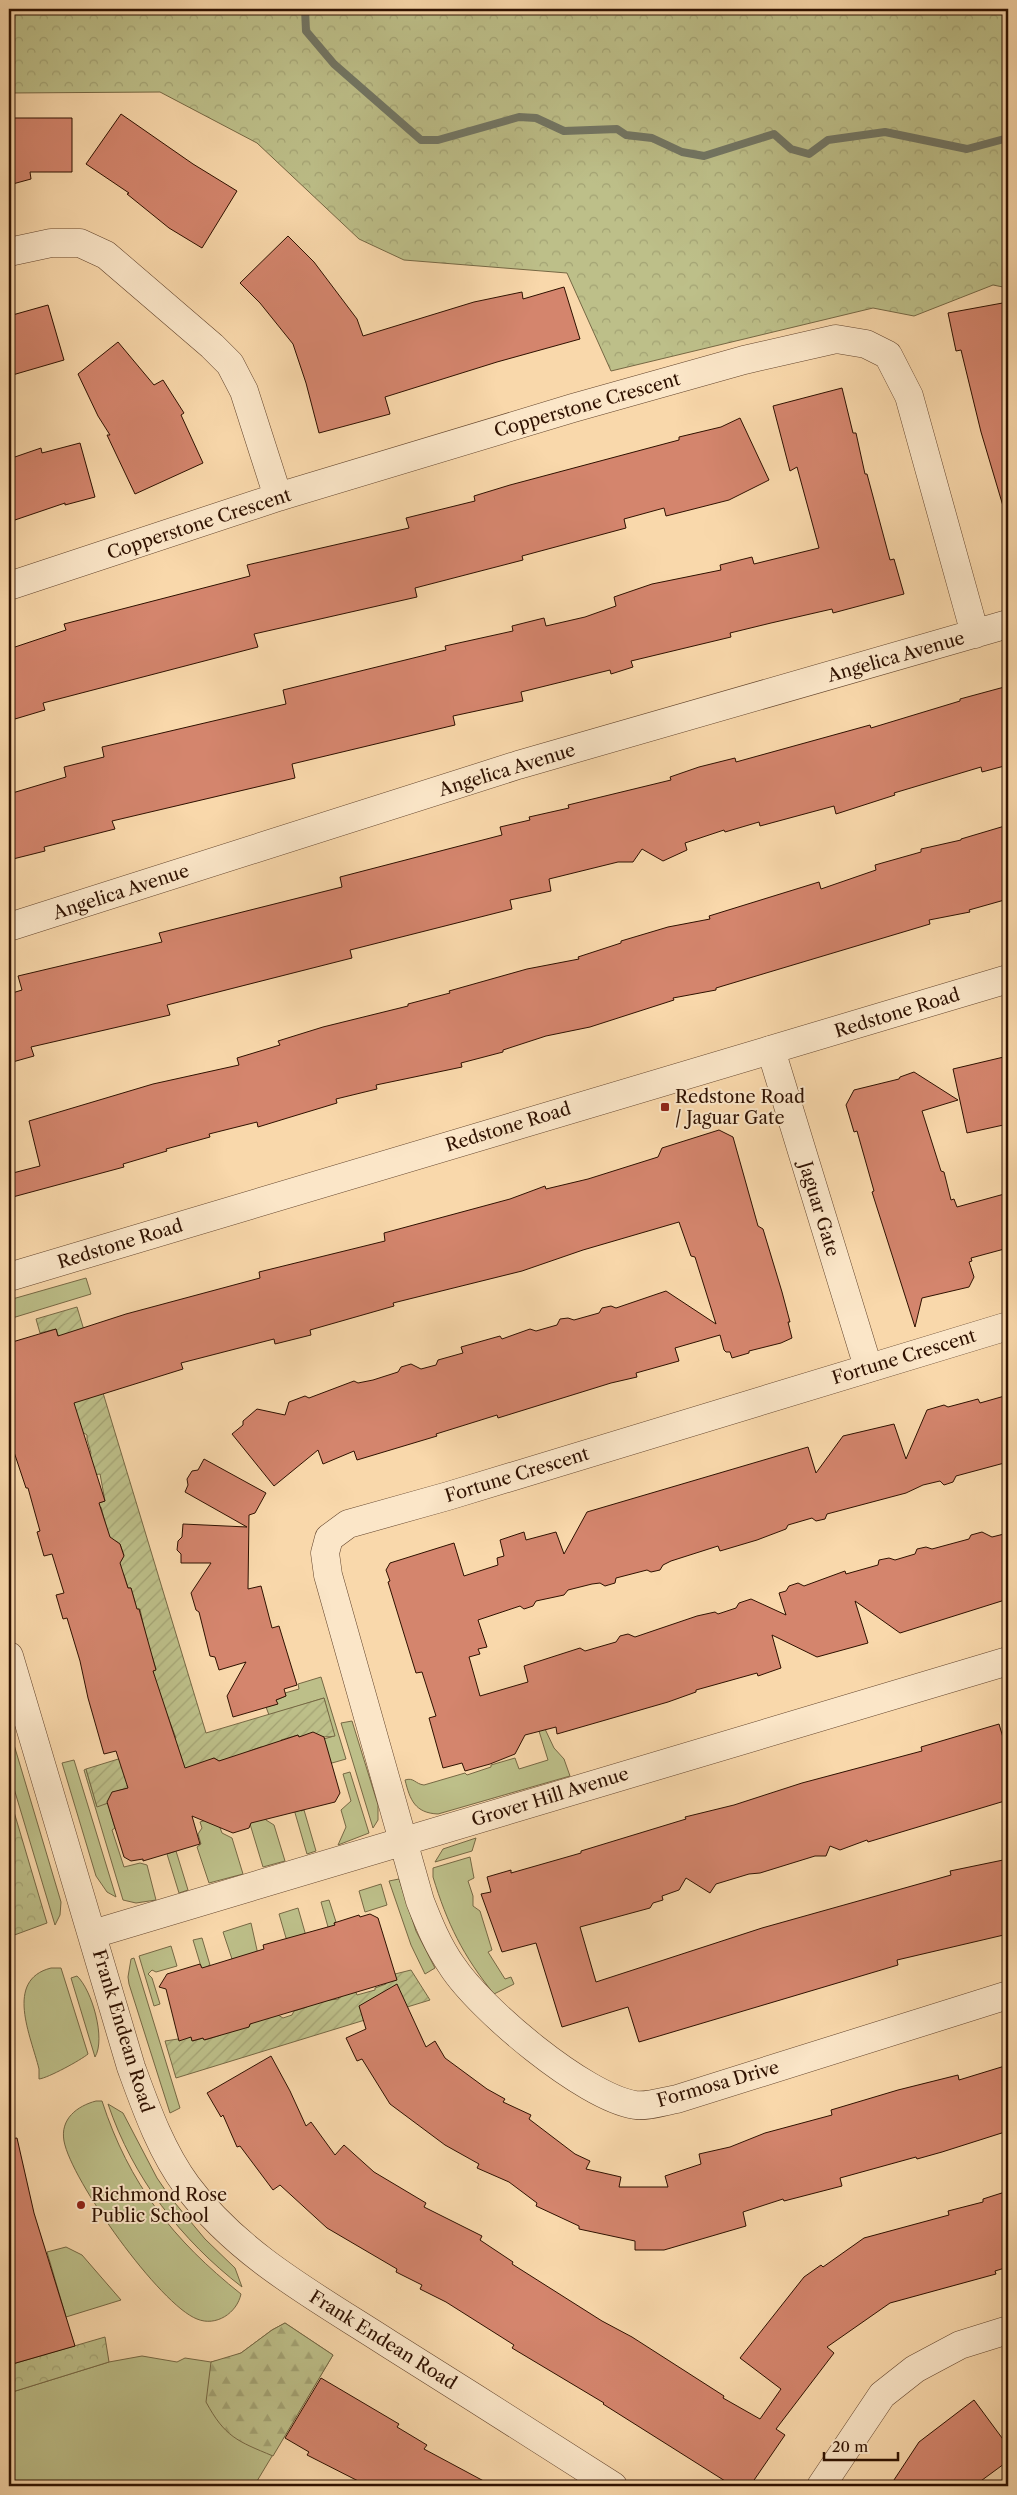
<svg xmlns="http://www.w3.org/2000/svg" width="1017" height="2495" font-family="'Libre Caslon Text',serif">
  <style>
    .grass { fill: #bdbf89; stroke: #766844 }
    .forest { fill: url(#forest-firs); stroke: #766844 }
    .park { fill: url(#park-crowns); stroke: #766844 }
    .garden { fill: url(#garden-furrows); stroke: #766844 }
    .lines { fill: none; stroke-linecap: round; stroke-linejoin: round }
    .stream { stroke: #727664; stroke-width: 8 }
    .building { fill: #d4856d; stroke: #2f1100 }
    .minor-casing { stroke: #62432b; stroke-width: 29 }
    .tertiary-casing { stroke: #62432b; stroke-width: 29 }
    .minor { stroke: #fbe6c8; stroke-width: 28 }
    .tertiary { stroke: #fbe6c8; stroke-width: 28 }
    .poi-dot { fill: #8f2418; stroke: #fbe6c8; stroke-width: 2 }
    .labels { text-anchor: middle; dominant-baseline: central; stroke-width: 4; stroke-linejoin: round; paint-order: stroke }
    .street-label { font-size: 18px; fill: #2f1100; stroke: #fbe6c8 }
    .poi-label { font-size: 18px; fill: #2f1100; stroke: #fbe6c8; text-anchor: start }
  </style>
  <defs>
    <pattern id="forest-firs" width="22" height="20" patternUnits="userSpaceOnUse" patternTransform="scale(1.25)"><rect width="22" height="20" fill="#bdbf89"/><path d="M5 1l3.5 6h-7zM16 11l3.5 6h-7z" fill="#a3a374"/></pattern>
    <pattern id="park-crowns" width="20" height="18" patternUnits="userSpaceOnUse" patternTransform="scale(1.25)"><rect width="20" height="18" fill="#bdbf89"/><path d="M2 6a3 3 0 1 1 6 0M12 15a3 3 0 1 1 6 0" fill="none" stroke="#a3a374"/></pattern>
    <pattern id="garden-furrows" width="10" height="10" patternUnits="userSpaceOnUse" patternTransform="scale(1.25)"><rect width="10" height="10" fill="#bdbf89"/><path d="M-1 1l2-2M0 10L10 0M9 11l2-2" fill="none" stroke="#a3a374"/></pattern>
  </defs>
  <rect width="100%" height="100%" fill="#f9d8ab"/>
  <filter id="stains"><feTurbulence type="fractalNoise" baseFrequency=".004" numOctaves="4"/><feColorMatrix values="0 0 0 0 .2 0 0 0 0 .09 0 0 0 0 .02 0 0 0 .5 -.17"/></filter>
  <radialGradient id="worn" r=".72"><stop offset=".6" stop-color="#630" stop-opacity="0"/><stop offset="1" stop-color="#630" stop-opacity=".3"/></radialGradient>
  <path class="grass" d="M86,1278L91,1294L9,1319V1300Z
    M321,1677L346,1759L332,1763L329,1762L324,1739L334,1736L324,1698L269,1715L266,1707L277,1704L276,1700L286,1696L285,1693L299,1689L298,1684Z
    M352,1721L378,1805V1820L373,1828L341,1723Z
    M9,1728L61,1902L60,1915L55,1925L9,1772Z
    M545,1729L554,1748L564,1759L570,1776L438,1814C415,1813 410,1800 405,1780C414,1777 415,1784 424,1785L465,1773L467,1775L491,1767V1765L515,1758L519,1769L548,1760L539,1731Z
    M74,1760L116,1897L107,1892L96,1876L62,1763Z
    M86,1769L97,1806L108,1803L115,1828L112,1830L124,1867L140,1863L147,1865L156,1900L136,1903L123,1900L84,1770Z
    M350,1772L369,1833L338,1845L346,1827L341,1810L351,1801L343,1774Z
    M251,1799L262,1806L266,1820L274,1825L285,1861L263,1867L250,1824Z
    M299,1805L301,1811L304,1810L316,1851L307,1854L293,1806Z
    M206,1820L219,1825L222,1833L232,1838L243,1874L209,1883L197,1847L201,1844L198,1834L202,1828L200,1822Z
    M476,1838L472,1851L435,1862L443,1849Z
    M176,1851L188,1890L179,1893L167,1854Z
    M470,1857L474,1878L468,1881L473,1896V1906L480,1911L492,1950L488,1952L505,1979L511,1977L514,1984L494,1994C463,1956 447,1923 433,1877V1868Z
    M399,1879L416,1931L435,1968L425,1974L411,1945L389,1881Z
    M381,1884L387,1905L365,1912L359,1891Z
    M329,1900L336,1922L334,1923L354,1987L330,1927H328L321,1902Z
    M298,1908L310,1950L286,1938L279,1914Z
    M251,1923L261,1968L236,1971L223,1932Z
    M202,1938L210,1965L208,1966L220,2029L193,1940Z
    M171,1946L177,1966L156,1972L152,1970L148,1974L152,1978L160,2004L154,2006L139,1956Z
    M134,1958L180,2108L170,2113L129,1984L128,1977L131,1959Z
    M51,1968H61L88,2054C81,2060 48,2078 39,2079V2069C31,2036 4,1980 51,1968Z
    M77,1976C92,1990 106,2039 95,2057L71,1978Z
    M96,2101H102C129,2184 173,2240 241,2294C237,2313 216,2327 197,2319C160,2305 71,2180 64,2141C60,2119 77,2106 96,2101Z
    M108,2104L123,2113L157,2178L170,2197L205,2239L235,2268L242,2287C181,2240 133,2178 108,2104Z
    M66,2247L82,2255L121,2300L66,2317L47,2252Z
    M285,2323L333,2355L254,2486H9V2393L109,2362L142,2356L177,2362L185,2358L211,2362L229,2358L241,2353L272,2330Z"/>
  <path class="forest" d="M285,2323L333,2355L273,2456C237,2441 225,2437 206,2402L211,2362L241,2353L272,2330Z"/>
  <path class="park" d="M9,9H1008V288L993,285L914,316L873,308L611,371L567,273L404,260L359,239L257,143L160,92L9,93Z
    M9,1795L47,1923L9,1937Z
    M105,2337L109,2362L9,2393V2365Z"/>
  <path class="garden" d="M77,1307L206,1733L324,1698L335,1736C321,1739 312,1733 299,1737L298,1735L281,1740L283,1751L261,1747L252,1750L251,1753L219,1761L214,1758L203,1765L127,1785L128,1788L117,1791L108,1803L97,1807L86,1769L141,1752L176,1738L151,1673L156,1669L152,1656H150L140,1609L133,1610L135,1602L131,1588H128L124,1575L114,1563L121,1561L124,1555L120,1544L116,1541L107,1544L106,1526L101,1507L97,1508L96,1504L105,1501L100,1474L85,1476L91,1453L87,1439V1435C69,1426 70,1385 67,1366C65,1354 60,1341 56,1329L40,1333L36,1319Z
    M411,1970L430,2000L176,2078L165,2041L191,2037L193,2041L203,2038L205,2040L221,2035L220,2029L249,2027L251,2022L278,2015L283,2018L292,2015L294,2011L307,2007L305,2003L338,1999L354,1987L357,1995L375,1990V1988L386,1984L385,1981L395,1974Z"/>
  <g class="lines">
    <path class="stream" d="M305,9L306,31L334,64L421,140H438L519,117L536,118L564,131L617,129L626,135L652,138L682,152L704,156L774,134L791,149L809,154L828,140L885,132L967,149L1008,138"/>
  </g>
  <path class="building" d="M121,114L193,164L237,191L202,248L169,228L127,194L129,193L86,164Z
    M9,118H72V172H30L31,179L9,185Z
    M288,236L314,262L357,319L363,336L474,302L522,292L523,299L564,287L580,339L497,362L385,397L390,414L319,433L306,383L293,344L260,303L240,283Z
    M1008,302V505L1003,506L981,432L961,350L956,351L948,313Z
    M48,305L64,360L9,376V316Z
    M118,342L154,385L163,380L184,413L181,415L203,463L135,494L107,435H110L98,416L78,374Z
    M842,388L853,433H856L865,474H867L890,560L894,559L904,594L833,613L832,609L771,623L730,633L731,637L631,661L633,667L611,674L610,670L521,692L523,701L453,716L455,725L292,764L295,778L112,821L115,829L44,847L45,851L9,860V794L66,777L64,767L104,757L102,747L286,704L283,690L446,650L445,646L513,631L512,626L544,618L546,626L585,617L616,606L614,597L652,584L721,570L720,565L752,557L754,564L819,548L797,467L790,471L773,406Z
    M740,418L769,480L729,500L666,516L664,508L624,519L626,528L522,556L523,560L415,588L417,597L254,634L258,647L43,703L45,710L15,719L9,697V649L66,630L64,624L250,576L247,565L409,528L406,518L475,501L474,496L510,485L679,440V437L721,427Z
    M80,443L95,497L65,505V503L9,522V459L41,448L42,453Z
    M1008,686V765L982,772L981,767L894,793L895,795L836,814L834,806L760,826L759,822L725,832L724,830L685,843L687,850L663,861L642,849L633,862H618L549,879L551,891L510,900L512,909L350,950L352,958L167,1005L170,1015L31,1047L34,1056L9,1063V994L22,990L18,976L162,942L159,933L342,887L340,877L502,835L500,827L530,820L529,817L569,808L568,805L671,780L670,777L699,767L735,758L736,762L870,725L871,728L960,701V699Z
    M1008,825V899L969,910L970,912L929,920L930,924L716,988V990L673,998L674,1000L590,1027L546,1036L503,1050V1052L461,1063L462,1067L376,1085L377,1089L336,1099L337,1103L294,1116L258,1127L257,1122L209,1134L210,1137L166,1149L167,1151L123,1164L124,1167L9,1198V1174L40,1166L29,1121L153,1084L239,1065L237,1058L280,1045L278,1041L323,1027L408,1006V1004L450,993L449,991L527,969L579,959L578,957L621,943V941L668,927L710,919L709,916L819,882L821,889L876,870L875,865L921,852V849L961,840V839Z
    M1008,1056V1124L967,1133L953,1069Z
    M914,1072L958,1100L922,1111L941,1171L944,1172L951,1200L954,1199L957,1207L1008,1193V1248L971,1258L972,1261L969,1262L974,1277L969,1287L922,1298L915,1327L872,1192L874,1191L857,1131L854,1132L846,1105L854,1090L899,1079L900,1077Z
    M719,1130L733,1137L758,1226L763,1229L782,1292L790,1322H788L792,1338L781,1343L749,1351V1353L732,1358L730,1352H726L724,1350L720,1335L675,1348L679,1361L636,1373L637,1377L611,1383L498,1418L497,1415L436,1434L437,1436L357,1460L354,1451L323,1464L318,1450L274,1486L232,1434L243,1425V1421L257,1409L285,1415L289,1402L305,1396L309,1398L354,1381L358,1383L373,1380L398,1372L401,1367L411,1364L421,1369L436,1365L438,1360L463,1353L461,1347L500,1336L502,1339L530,1329L536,1331L557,1325L560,1319L568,1318L574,1320L599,1313L602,1308L611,1306L616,1308L666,1291L716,1324L695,1257L691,1256L679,1222L583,1250L522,1271L393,1303L394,1306L310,1330L311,1335L275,1344L274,1339L181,1363L183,1369L74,1403L105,1501L99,1503L110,1537L120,1544L124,1556L120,1563L128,1588H131L137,1609H139L156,1670L153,1671L185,1768L214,1758L219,1761L298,1735L299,1737L313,1732L324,1737L340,1793L335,1802L251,1823L249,1828L233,1833L192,1816L200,1844L143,1861V1859L131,1861L124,1857L107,1802L112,1792L128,1788L116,1751L104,1754L88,1698L80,1661L67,1618L63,1619L56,1595L64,1593L52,1554L44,1556L37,1532L40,1531L28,1488H26L9,1437V1343L56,1329L58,1336L126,1314L260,1278L259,1272L385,1241L384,1233L510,1199L545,1186L546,1189L588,1179L658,1157L662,1148Z
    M1008,1395V1462L956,1476L953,1482L944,1485L940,1481L923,1485L906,1493L827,1514L825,1519L816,1521L812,1518L788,1525L786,1529L757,1540L720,1551L718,1546L671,1561L663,1565L660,1570L651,1572L647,1570L616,1578L615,1583L605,1586L600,1583L592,1584L568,1590L564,1595L536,1601L533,1606L524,1609L520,1606L478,1620L487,1647L478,1649L480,1654L469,1657L480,1696L528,1682L524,1666L580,1648L585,1651L616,1642L620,1636L628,1634L635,1637L697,1616L715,1612L718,1614L736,1608L739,1603L751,1599L786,1615L779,1593L786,1591L789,1586L798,1583L804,1586L845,1571L846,1574L878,1565L879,1560L889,1558L895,1560L915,1554L917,1549L926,1547L932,1549L969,1539L971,1535L982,1532L992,1537L1008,1533V1599L900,1633L855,1601L868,1643L817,1657L772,1635L781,1668L758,1676L757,1673L696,1690V1692L668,1702L557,1734L556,1727L525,1735L515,1754L490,1764L465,1771L462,1763L443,1768L429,1718L436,1716L422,1672L416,1673L388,1582L390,1581L386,1570L390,1563L454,1543L464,1576L498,1565L497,1558L504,1556L500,1540L524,1532L526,1540L556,1532L564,1554L587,1512L808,1447L816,1473L843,1436L894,1424L906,1459L927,1410L944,1405L948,1407L978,1399L980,1403Z
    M204,1459L266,1493L255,1513L249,1515L248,1589L261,1586L272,1628L279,1626L297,1685L284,1689L286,1696L276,1700L278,1704L233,1717L227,1696L246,1662L219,1670L215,1657L210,1656L199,1612L196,1610L191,1593L211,1563H181V1554L177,1550L178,1541L182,1537L183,1524L247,1527L185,1492L188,1485L187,1479L192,1471L198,1470Z
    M999,1724L1008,1754V1800L868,1842L867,1840L840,1850L830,1846L826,1856H815L760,1873L749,1874L716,1884L710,1893L686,1878L679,1890L662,1896L663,1900L653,1903L650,1908L580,1927L596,1982L762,1928L951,1875L950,1871L1008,1859V1934L897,1960L898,1965L639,2042L628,2007L562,2027L536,1943L502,1952L481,1894L491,1892L487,1877L511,1870V1873L581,1853V1851L686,1819L685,1817L734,1805L802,1783L922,1751L921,1747Z
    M370,1914L378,1918L397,1980L250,2024L249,2027L204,2040L203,2038L192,2041L191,2037L179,2041L166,1989L159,1987L167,1974L200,1964L202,1968L264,1949L263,1945L335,1925L334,1923L359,1915L360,1917Z
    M397,1984L426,2047L435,2041L445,2058L487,2089L505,2099L503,2102L531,2115L529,2119L575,2154L590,2161L586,2169L621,2177L619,2187H668L665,2176L701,2164L699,2154L730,2147L765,2133L832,2115L831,2110L898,2090L958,2075L959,2080L1008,2065V2131L942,2152L917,2159L916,2157L840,2178L842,2186L784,2201L783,2199L743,2212L746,2226L664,2250H635V2241L579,2229V2226L536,2206L537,2203L509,2182L477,2168L479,2164L445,2145L390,2104L362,2059L357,2061L346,2038L366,2029L359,2006Z
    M271,2056L290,2091L306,2126L311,2122L335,2155L344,2145L374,2172L426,2203L424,2207L482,2236L480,2240L513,2262L512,2264L602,2321L632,2337L724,2396L723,2398L760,2419L781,2389L740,2358L804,2277L821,2265L823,2267L864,2238L949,2215L948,2211L983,2202V2199L1008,2191V2267L995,2271L996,2274L890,2303L827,2347L834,2353L776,2429L785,2435L750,2486H733L603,2404L604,2403L512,2348L514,2345L446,2302L420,2289L422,2285L396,2272L397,2269L327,2228L280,2185L273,2190L240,2146L237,2147L223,2115L221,2117L207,2093Z
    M17,2138L34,2213L75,2346L9,2365V2139Z
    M321,2378L399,2424L397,2427L427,2445L424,2449L493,2486H368L307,2455L309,2452L285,2438Z
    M974,2400L1008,2446V2461L974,2486H890L919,2442Z"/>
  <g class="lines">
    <g class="minor-casing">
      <path id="minor" d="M9,252L51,243H80L106,255L212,346L230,364L244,391L278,497
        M9,586L278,497L573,408L744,360L836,339L866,344L888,355L909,396L975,634
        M9,927L518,765L1008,624
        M771,1050L868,1367
        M1008,1326L448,1496L348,1524L329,1538L325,1553L328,1575L420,1901C429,1924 438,1946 452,1966C480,2009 584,2097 635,2105C647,2107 665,2101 677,2099L1008,1995
        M93,1934L1008,1661
        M821,2486L882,2395L915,2369L960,2345L1008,2330"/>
    </g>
    <g class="tertiary-casing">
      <path id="tertiary" d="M9,1277L1008,979
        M9,1656L131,2067C146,2108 161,2151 187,2186C239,2256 318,2298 389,2344C464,2391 538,2438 613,2486"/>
    </g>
    <use href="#minor" class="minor"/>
    <use href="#tertiary" class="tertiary"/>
  </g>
  <g class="poi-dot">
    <rect x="660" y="1102" width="10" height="10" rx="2.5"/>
    <circle cx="81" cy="2205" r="5"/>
  </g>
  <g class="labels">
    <g class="street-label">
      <text transform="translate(587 405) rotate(-16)">Copperstone Crescent</text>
      <text transform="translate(199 524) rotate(-18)">Copperstone Crescent</text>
      <text transform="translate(896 657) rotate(-16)">Angelica Avenue</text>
      <text transform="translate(507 770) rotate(-17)">Angelica Avenue</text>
      <text transform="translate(121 892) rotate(-18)">Angelica Avenue</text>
      <text transform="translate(897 1013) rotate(-17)">Redstone Road</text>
      <text transform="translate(508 1127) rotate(-17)">Redstone Road</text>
      <text transform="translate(819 1209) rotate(73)">Jaguar Gate</text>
      <text transform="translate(120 1244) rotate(-17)">Redstone Road</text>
      <text transform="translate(904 1357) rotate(-17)">Fortune Crescent</text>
      <text transform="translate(517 1475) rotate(-17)">Fortune Crescent</text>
      <text transform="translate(550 1797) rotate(-17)">Grover Hill Avenue</text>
      <text transform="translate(123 2031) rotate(73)">Frank Endean Road</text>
      <text transform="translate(718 2084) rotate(-16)">Formosa Drive</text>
      <text transform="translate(383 2340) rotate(32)">Frank Endean Road</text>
    </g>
    <g class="poi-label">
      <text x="675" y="1097">Redstone Road<tspan x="675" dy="21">/ Jaguar Gate</tspan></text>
      <text x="91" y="2195">Richmond Rose<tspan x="91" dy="21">Public School</tspan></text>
    </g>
  </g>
  <rect width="1017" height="2495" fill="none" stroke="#f9d8ab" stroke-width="30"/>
  <rect x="10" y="10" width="997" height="2475" fill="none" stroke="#2f1100" stroke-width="2.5"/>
  <rect x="15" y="15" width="987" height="2465" fill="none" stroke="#2f1100"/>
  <path d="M824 2452v8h74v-8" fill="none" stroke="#2f1100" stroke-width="2.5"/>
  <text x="832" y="2452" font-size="15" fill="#2f1100" stroke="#fbe6c8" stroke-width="4" paint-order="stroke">20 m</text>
  <rect width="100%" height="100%" filter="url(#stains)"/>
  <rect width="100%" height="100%" fill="url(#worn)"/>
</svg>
